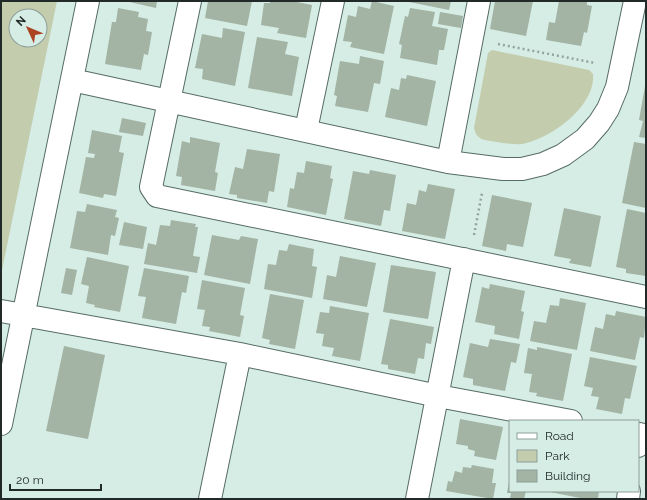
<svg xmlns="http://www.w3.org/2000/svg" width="647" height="500" font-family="Raleway,sans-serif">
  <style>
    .green { fill: #c4ccae; fill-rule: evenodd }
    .building { fill: #a3b3a4 }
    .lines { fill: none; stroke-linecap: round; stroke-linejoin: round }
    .minor-casing { stroke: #566b65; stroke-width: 24 }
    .path { stroke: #91a49e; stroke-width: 2.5; stroke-dasharray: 2 3; stroke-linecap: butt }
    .minor { stroke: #fff; stroke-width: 22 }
  </style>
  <rect width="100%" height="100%" fill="#d5ede5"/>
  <path class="green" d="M1,1H57L1,275ZM16,16H40V40H16Z
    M492,50L589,70L593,74C596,106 551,139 522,144C513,145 505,143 497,142C485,140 477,141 474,128L488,53Z"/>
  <path class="building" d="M125,1H157L156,8Z
    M208,1H252L247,26L205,18Z
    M270,1H292L312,5L306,38L277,33L279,28L261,25L264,3H270Z
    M372,1L394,6L384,54L350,47L352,42L343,41L348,15L356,17L358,6L370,9Z
    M409,1H451L449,10L409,2Z
    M495,1H533L526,36L490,29Z
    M559,1H587V5L592,6L587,33L584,32L581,46L546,40L549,22L555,23Z
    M118,8L139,12L138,17L148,19L146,31L152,32L148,55L144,54L141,70L105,64L112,22H116Z
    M410,8L435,12L432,26L448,29L444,50H439L437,65L400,58L402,45L399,44L405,16L408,17Z
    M440,12L463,16L461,28L438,24Z
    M223,28L245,32L235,86L202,79L203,69L195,68L202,34L222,38Z
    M257,37L288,42L285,54L299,57L292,96L248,88Z
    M360,56L384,61L380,84L374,83L368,112L335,106L337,96L334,95L340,61L359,64Z
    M407,75L436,81L427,126L385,117L391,88L399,90L401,78L406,79Z
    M645,86H646V138L639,137L643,121L639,120Z
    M122,118L146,123L143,136L119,132Z
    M92,130L122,136L119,152L124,153L116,196L104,194L103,198L79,193L86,157L94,158L95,154L88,153Z
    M190,137L220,143L215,172L218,173L215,191L181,185L182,177L176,176L182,141L190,143Z
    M634,142L646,144V208L622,203Z
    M247,149L280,154L274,192L269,191L267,203L237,198V195L229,194L235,167L243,169Z
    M306,161L332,166L330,178L333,179L326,215L287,207L290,188L294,189L297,172L304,173Z
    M370,170L396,175L390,211L384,210L381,226L344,219L353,171L369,174Z
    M428,184L455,189L445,239L402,231L407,203L416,205L419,190L426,192Z
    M492,195L532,203L523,247L507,244L506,251L482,246Z
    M87,204L117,210L115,217L119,218L115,236L111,235L108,255L70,248L77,211L85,212Z
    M564,208L601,216L591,267L569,263L571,259L554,256Z
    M627,209L646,213V276L626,273V269L616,267Z
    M171,220L196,224L195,227H198L193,256L200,257L197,273L144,264L148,243L156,245L160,225L170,226Z
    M124,222L147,227L143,249L119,245Z
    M212,235L239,240L241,236L258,239L250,284L204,275Z
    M289,244L314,249L312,266L317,267L312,298L264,289L268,264L276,265L279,250L287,251Z
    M340,256L376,263L367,307L323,299L327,275L336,277Z
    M87,257L129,266L120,312L94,307L95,305L86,303L89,286L81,284Z
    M391,265L436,272L428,319L383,312Z
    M66,268L77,270L72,295L61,293Z
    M144,268L189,276L186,293L182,292L176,324L142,318L146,297L138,296Z
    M202,280L245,288L240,315L244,316L240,337L209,331L210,327L202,326L205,310L197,309Z
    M490,284L525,291L521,311L524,312L519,339L494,334L495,326L475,322L482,287L489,289Z
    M270,294L304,300L295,349L269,344L270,340L262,338Z
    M560,298L586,303L577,350L530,341L534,321L546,323L550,305L559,306Z
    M330,306L369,313L360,361L332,356L334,348L322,346L324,334L316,333L320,312L329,313Z
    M616,311L646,317L644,338L640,337L635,360L590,351L595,327L603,329L606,314L615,316Z
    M390,319L434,327L431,344L426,343L424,359L418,358L415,374L388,369V365L381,364Z
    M490,339L520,344L516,363L511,362L505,391L473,385V379L463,377L470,343L488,347Z
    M64,346L105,355L88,439L46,431Z
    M537,347L572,354L563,401L536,396L537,393L529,392L532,374L524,373L528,348L537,350Z
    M590,357L637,366L630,399L625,398L622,414L596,409L599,397L591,396L593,388L584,386Z
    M460,419L503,427L496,460L474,456L475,451L468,449V446L456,444Z
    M472,465L494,469L492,483H496L493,499L446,491L448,481L452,482L455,471L462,473L463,467L471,468Z
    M509,482L510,491H526L524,499H510L511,493H507Z
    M550,491H599L598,499H585L550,492Z"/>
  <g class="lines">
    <g class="minor-casing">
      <path id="minor" d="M190,1L151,187L157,196L646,297
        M72,80L448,162L503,169H522L543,164L563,155L585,139L599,123L608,109L617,87L635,1
        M306,130L333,1
        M448,162L479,1
        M1,311L240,354L438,396L571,421
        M1,424L88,1
        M638,446L640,434
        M210,499L240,354
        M417,499L464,259
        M628,499L629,491"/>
    </g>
    <path class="path" d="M498,44L595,63
      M474,235L482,193"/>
    <use href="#minor" class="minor"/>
  </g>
  <rect width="647" height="500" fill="none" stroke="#212a28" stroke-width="4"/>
  <rect x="509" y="420" width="130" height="72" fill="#d5ede5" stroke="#8d9f99"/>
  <rect x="517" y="433" width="20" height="6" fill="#ffffff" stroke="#8d9f99"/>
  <text x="545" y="440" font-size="12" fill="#212a28">Road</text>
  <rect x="517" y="450" width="20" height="12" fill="#c4ccae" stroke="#8d9f99"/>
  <text x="545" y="460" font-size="12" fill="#212a28">Park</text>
  <rect x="517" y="470" width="20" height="12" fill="#a3b3a4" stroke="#8d9f99"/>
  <text x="545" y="480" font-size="12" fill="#212a28">Building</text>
  <g transform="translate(28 28) rotate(314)"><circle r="19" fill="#d5ede5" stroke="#8d9f99"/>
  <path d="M0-3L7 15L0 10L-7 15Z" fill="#ac4424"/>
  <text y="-6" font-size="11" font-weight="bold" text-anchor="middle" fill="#212a28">N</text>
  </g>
  <path d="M10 484v6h91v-6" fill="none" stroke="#212a28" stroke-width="2"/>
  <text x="16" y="484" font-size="12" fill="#212a28" stroke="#d5ede5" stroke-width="3" paint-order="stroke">20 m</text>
</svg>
